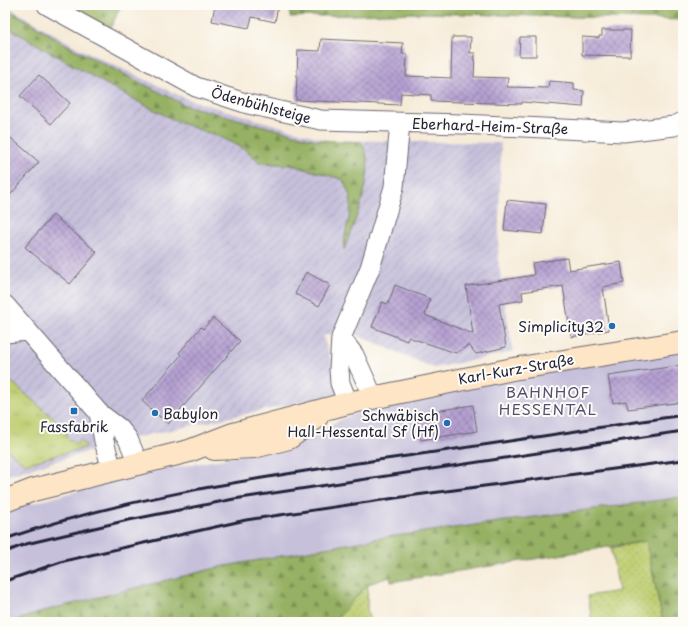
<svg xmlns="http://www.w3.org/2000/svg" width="688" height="627" font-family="'Playpen Sans',sans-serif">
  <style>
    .industrial { fill: url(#industrial-furrows) }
    .railway { fill: #c6c0da }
    .grass { fill: url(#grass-dots); stroke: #707856 }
    .forest { fill: url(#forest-firs); stroke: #5c6a4f }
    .park { fill: url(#park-tufts); stroke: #707856 }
    .building { fill: url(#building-cross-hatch) }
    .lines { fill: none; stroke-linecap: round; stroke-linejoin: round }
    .minor-casing { stroke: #6c6872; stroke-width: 21 }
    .secondary-casing { stroke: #6c6872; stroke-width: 24 }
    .minor { stroke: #fff; stroke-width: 19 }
    .secondary { stroke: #fde5c5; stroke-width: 22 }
    .rail { stroke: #22223b; stroke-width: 3 }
    .poi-dot { fill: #1f6fb2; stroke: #fdfcf7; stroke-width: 1.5 }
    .labels { text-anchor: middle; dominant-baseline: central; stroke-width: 4; stroke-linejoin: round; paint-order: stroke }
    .street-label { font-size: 14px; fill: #22223b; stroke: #fdfcf7 }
    .poi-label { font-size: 14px; fill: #22223b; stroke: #fdfcf7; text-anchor: end }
    .neighbourhood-label { font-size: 15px; letter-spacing: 1px; fill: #554e70; stroke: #fdfcf7 }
  </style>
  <defs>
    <pattern id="industrial-furrows" width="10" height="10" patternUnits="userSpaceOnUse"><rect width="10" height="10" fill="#c6c0da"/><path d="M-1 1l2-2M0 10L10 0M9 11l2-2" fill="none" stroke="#aaa5bc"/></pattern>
    <pattern id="grass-dots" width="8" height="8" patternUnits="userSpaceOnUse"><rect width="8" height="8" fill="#bece71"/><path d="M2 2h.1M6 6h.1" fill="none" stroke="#a3b163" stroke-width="1.8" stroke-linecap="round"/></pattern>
    <pattern id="forest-firs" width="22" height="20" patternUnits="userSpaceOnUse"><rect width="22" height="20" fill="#96b163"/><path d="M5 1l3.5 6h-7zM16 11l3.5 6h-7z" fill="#7a9053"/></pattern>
    <pattern id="park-tufts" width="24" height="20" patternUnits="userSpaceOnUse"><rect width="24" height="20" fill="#bece71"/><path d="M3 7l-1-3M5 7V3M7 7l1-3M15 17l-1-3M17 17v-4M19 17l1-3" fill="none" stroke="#a3b163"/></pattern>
    <pattern id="building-cross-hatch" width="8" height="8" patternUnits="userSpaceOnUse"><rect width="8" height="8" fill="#b5a0d1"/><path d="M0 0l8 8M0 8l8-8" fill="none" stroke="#9382ab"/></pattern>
  </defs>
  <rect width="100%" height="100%" fill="#fdfcf7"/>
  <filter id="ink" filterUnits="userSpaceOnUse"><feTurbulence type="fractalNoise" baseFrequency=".025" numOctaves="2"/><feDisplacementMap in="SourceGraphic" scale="8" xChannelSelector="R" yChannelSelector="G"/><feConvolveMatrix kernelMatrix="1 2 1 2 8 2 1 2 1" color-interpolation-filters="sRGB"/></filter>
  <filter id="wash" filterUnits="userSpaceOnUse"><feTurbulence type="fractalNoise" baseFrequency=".012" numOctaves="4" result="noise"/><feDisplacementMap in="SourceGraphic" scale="16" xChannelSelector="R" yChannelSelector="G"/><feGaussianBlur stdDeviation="0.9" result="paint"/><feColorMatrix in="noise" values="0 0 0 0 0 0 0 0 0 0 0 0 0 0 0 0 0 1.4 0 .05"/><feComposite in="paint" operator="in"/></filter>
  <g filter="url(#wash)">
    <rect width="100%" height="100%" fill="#f6ebd8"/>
    <path class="industrial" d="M5,5L80,49L187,99L327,140L501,143L498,260L513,352L434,368L345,330L323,336L342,393L134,438L5,476Z"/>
    <path class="railway" d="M683,348V497L380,538L220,567L5,622V511L139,474L245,455L292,442L356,413L520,374Z"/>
    <path class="grass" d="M646,541L663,622H592L588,596L619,591L611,548Z
      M368,584L367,608L370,622H333Z"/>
    <path class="forest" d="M62,5H121L109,32Z
      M290,5H683V20L420,13L290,17Z
      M5,7L74,49L185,105L316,140L361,142C380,168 354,222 344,250C343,221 361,208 342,179L291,165L260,163C236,136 199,133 168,117C112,89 59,57 5,26Z
      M683,497V618L665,622H663L646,541L391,582L390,577L368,584L333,622H10L55,608L220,567L380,538Z"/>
    <path class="park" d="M5,376L69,432L65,436L76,444L79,440L87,447L25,464L5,448Z"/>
    <g id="blocks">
      <path class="building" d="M215,5H278L275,22L252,17L249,28L212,21Z
        M602,30H631L630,56L582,55V37L599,38V36H602Z
        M452,37H471L470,53H475L474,77L508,78L507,87L548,88L549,81L574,83V90L584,91L583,107L522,102V104L431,101V95L401,93L400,105L296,100L298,50L320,51L321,39L403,43L402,54H407L406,76L451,78Z
        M520,37H536V56H519Z
        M39,75L70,103L51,124L20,96Z
        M5,133L39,162L5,201Z
        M507,200L546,204L543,234L504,230Z
        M53,215L97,252L70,284L25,247Z
        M567,258L569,270L621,262L624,283L603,287L609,330L571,337L563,286L522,292L523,300L499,304L506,347L476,354L469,345L456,353L408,337L407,341L372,327L382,302L388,304L395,285L430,299L425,315L473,334L466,286L534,275L532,263Z
        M306,272L330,285L319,306L295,294Z
        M213,318L240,341L168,424L142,401L181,355L179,353L201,327L203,329Z
        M683,365V402L628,409L626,401L613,403L608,376Z
        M473,405L477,431L421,440L416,414Z"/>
    </g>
  </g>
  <g filter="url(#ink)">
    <use href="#blocks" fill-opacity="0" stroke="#6c6872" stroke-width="1"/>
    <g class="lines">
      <g class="minor-casing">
        <path id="minor" d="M47,5L196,87L248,104L321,120L462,124L623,132L674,126L683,122
          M5,305L99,413L119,428L128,439L138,463
          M5,333L27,331
          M341,338L354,355L373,397
          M348,403L340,383L339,369L341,338L370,268L394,187L400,123
          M99,413L104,441L112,470"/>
      </g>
      <g class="secondary-casing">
        <path id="secondary" d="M214,449L254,447L289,438L317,417
          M5,501L33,490L189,451L233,434L348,403L513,369L683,342"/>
      </g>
      <use href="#minor" class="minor"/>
      <use href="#secondary" class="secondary"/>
      <path class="rail" d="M5,539C125,497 253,479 378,460C480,446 581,430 683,415
        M5,552L26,544L124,521L234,499L683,431
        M5,581L64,561L246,520L416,495L683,460"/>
    </g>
  </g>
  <g class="poi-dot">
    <circle cx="612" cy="326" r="4"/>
    <rect x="70" y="407" width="8" height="8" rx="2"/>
    <circle cx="155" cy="413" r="4"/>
    <circle cx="447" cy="423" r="4"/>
  </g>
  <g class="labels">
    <g class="street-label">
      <text transform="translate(261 105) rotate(15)">Ödenbühlsteige</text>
      <text transform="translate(490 126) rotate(2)">Eberhard-Heim-Straße</text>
      <text transform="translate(516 369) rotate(-10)">Karl-Kurz-Straße</text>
    </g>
    <g class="poi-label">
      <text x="604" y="326">Simplicity32</text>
      <text x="163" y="413" text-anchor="start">Babylon</text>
      <text x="439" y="415">Schwäbisch<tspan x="439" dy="16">Hall-Hessental Sf (Hf)</tspan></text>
      <text x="74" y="426" text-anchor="middle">Fassfabrik</text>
    </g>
    <g class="neighbourhood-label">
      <text x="548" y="391">BAHNHOF<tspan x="548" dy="17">HESSENTAL</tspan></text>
    </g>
  </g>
  <rect width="688" height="627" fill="none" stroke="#fdfcf7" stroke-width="20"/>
</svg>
